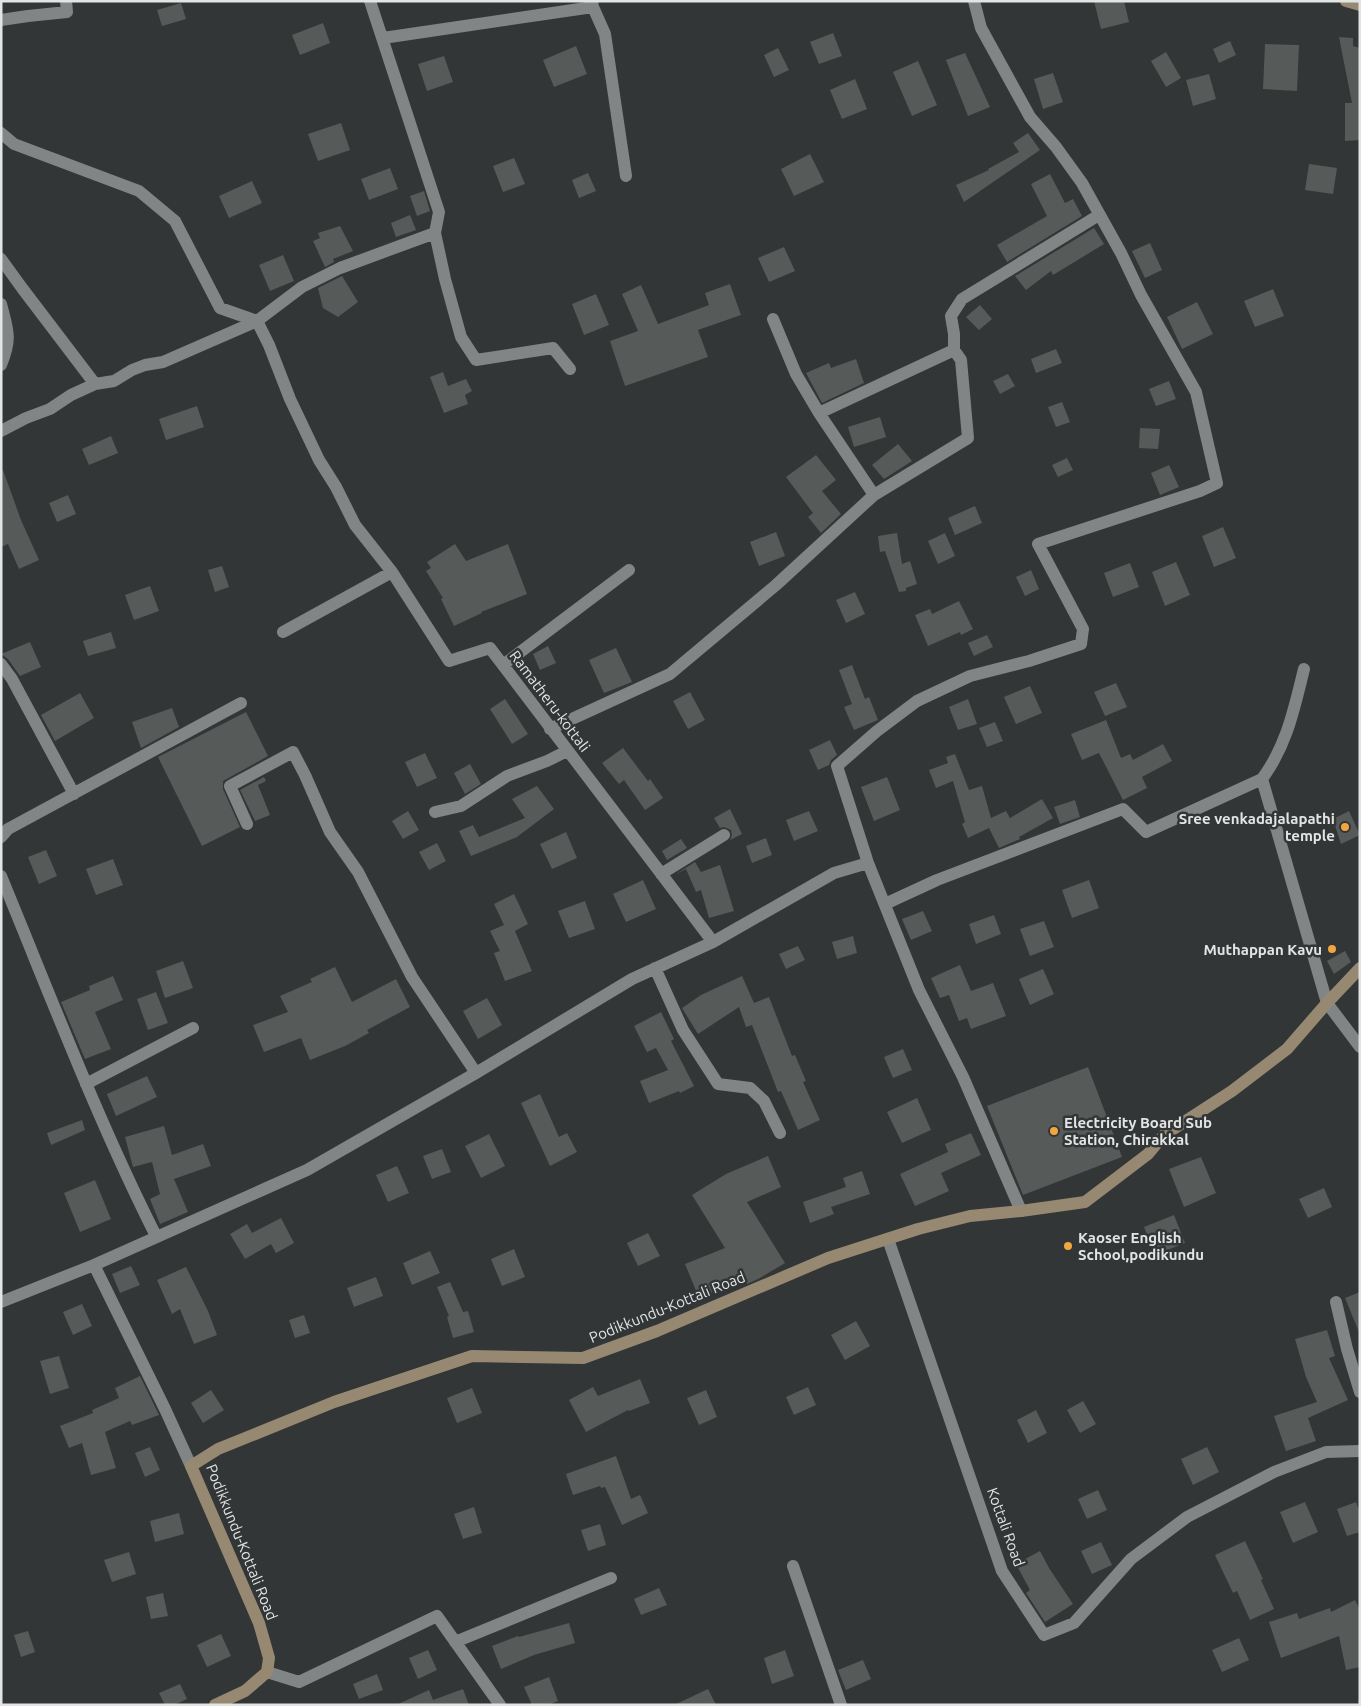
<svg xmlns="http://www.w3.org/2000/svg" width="1361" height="1706" font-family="Ubuntu,sans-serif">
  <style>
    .building { fill: #565a59 }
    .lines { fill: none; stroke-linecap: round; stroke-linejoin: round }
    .minor { stroke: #818585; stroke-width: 12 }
    .secondary { stroke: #978872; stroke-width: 12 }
    .poi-dot { fill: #f1a640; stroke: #323636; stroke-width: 2 }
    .labels { text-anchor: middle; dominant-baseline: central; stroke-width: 5; stroke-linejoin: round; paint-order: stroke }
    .street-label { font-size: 15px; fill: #e3e5e5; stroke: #323636 }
    .poi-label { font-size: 15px; font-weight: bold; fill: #e3e5e5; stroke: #323636; text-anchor: end }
  </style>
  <rect width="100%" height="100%" fill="#323636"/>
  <path class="building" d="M1094,1H1124L1129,22L1101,29Z
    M181,3L186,19L162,26L157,10Z
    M323,23L330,43L300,55L292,35Z
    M833,33L842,56L819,64L810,42Z
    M1339,37L1353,38V46L1360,48V140L1345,141V103H1352Z
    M1230,41L1236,55L1219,63L1213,49Z
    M1265,44L1299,45L1297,91L1263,89Z
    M576,46L587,74L554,87L543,60Z
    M778,48L789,70L774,77L764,55Z
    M1166,52L1181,78L1166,87L1151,61Z
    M965,53L990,107L968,116L946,60Z
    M444,56L453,82L427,91L418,64Z
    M918,61L937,105L912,116L893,72Z
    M1053,73L1063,102L1043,109L1034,79Z
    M1209,74L1216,99L1193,106L1186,80Z
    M855,79L867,109L842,119L830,90Z
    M341,123L350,150L318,161L308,134Z
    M1028,133L1040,150L964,202L956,185L989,170L988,169L1019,152L1013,143Z
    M810,154L824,182L794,196L781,169Z
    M514,158L525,184L503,192L493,166Z
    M1309,164L1337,168L1333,194L1305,190Z
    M390,168L398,189L369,200L361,179Z
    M588,173L596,191L579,198L572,180Z
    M1050,174L1065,203L1073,199L1082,216L1007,262L997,245L1047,216L1031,184Z
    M252,181L262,203L229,218L219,196Z
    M424,191L430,211L417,216L410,196Z
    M410,215L416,230L396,237L391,223Z
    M340,226L353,251L333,259L334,262L325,267L313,241L320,238L318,233Z
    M1094,228L1104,244L1053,275L1051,271L1026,290L1015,276Z
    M1150,243L1162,270L1145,278L1132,251Z
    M784,247L795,271L769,282L758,258Z
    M283,255L294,281L270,291L259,265Z
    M342,276L358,302L338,317L323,308L318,288Z
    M730,284L741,315L698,330L708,357L625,386L610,341L638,331L622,294L641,285L658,324L709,305L705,293Z
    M1273,289L1284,316L1255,327L1244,301Z
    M596,294L609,325L584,335L572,304Z
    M1197,302L1213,334L1182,349L1167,317Z
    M980,305L992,319L979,330L966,317Z
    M1056,349L1062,363L1036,373L1031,359Z
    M856,359L864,383L822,403L806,373L829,363L831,368Z
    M443,372L448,386L466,379L472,391L465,395L468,404L444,413L430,377Z
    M1008,374L1015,386L1000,394L993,381Z
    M1169,381L1176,399L1156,406L1149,389Z
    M1062,402L1070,422L1056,427L1048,407Z
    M197,406L204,427L166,440L159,419Z
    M880,417L886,437L854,447L848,427Z
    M1140,428L1160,429L1158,449L1139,448Z
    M111,436L118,453L89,465L82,449Z
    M898,444L912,461L884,479L872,465Z
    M816,455L836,480L822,491L841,514L821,533L808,517L813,513L786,477Z
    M1067,458L1073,470L1058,477L1052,465Z
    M1169,465L1179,487L1160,495L1151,473Z
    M1,470H3L21,520L39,560L19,569L8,544L1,547Z
    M68,495L76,514L57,522L49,503Z
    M975,506L982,523L955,535L948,518Z
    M1223,527L1236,558L1214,567L1202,536Z
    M776,532L785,556L759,566L750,542Z
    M897,533L902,564L910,561L917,584L906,588V591L899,592L885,551L880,552L878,536Z
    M945,533L955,556L938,564L928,541Z
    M455,544L466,561L508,544L527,594L481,612L482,613L454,626L441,599L443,598L426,571L431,568L427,562Z
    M1176,562L1190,595L1165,606L1152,572Z
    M1130,563L1139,587L1113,597L1104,573Z
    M222,566L229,587L215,592L208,570Z
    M1031,570L1039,589L1025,596L1016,577Z
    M150,586L159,611L134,620L125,595Z
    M855,592L865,614L846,623L836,600Z
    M959,601L973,629L961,635L960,632L928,646L915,615L930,609L932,614Z
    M111,632L116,648L88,656L83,641Z
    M987,635L993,647L974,656L968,643Z
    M30,642L41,667L20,676L8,659L1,654Z
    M548,646L556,663L540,670L533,654Z
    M616,648L632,682L604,693L589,660Z
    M852,665L865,699L869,697L878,720L854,730L844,707L852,704L839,670Z
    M1116,683L1127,707L1105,716L1094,692Z
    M1030,686L1042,713L1016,724L1004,697Z
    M690,692L705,720L688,729L673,701Z
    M80,693L94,718L55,741L41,715Z
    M505,699L528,734L512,744L490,709Z
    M968,699L977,724L958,730L949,707Z
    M172,708L179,727L141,748L132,722Z
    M246,712L268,756L223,781V789L240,827L202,846L158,757Z
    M1106,720L1121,758L1130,754L1133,760L1163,744L1172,761L1142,777L1147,788L1123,800L1099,753L1082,760L1071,734Z
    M995,722L1003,741L987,747L979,728Z
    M830,740L837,755L831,760L829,765L818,770L809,750Z
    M623,748L648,781L650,779L663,798L645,810L624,780L619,784L602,763Z
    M425,753L437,778L417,787L405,762Z
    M955,754L969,790L982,786L991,818L1006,811L1010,818L1042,799L1053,818L1019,837L1020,839L999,848L989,828L968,838L962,824L965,822L953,781L936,788L929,770L948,763L946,757Z
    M470,764L481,784L465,794L454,773Z
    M264,777L266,781L258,785L270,815L255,821L240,790Z
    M887,777L900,810L874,821L861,787Z
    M537,786L554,809L517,837L471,856L459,831L473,825L479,837L525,818L512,799Z
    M1075,800L1080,817L1060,824L1054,807Z
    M730,809L742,834L730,840L732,835L731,830L724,827L720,828L714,818Z
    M408,811L419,830L403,839L392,821Z
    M809,811L818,831L794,841L786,820Z
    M1349,811L1360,835L1341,844L1333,819Z
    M566,832L577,858L552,869L540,844Z
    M766,838L772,855L752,863L746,846Z
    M681,839L687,848L667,860L662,851Z
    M437,843L446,861L429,870L419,852Z
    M46,850L57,876L39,884L28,857Z
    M113,859L123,885L96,895L86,869Z
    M695,862L701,872L720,865L734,911L709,918L701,890L696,892L686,869L676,874Z
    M643,880L656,909L626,922L613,894Z
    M1089,880L1099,908L1072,918L1062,890Z
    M514,894L528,924L515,931L532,971L505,981L494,953L500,951L490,931L504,925L494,904Z
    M585,901L595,929L569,938L558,911Z
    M923,911L932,931L911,940L902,919Z
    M994,915L1001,934L976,944L969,924Z
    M1044,921L1054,947L1030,956L1020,929Z
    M853,936L857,953L837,959L832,942Z
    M798,946L805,960L786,969L779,954Z
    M1345,951L1351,962L1334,974L1327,961Z
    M183,961L193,988L165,998L156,971Z
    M960,965L971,991L993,983L1006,1016L971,1029L967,1018L959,1021L949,995L940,998L931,978Z
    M335,967L352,1002L396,979L410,1007L367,1030L369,1033L345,1046L310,1060L301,1038L264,1052L253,1025L288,1012L280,996L312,982L310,979Z
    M1043,969L1054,994L1030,1005L1019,979Z
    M113,976L123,1000L95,1012L111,1049L85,1059L61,1002L90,990L89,986Z
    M742,976L754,1003L769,997L792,1056L795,1055L806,1081L803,1082L820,1120L798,1130L781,1091L778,1092L752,1025L746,1027L739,1007L698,1034L682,1008L701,995Z
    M156,992L168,1023L148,1030L137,999Z
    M487,998L502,1025L478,1039L463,1011Z
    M661,1012L674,1039L671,1041L694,1086L680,1093L679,1091L649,1103L640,1081L668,1070L656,1048L647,1052L634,1026Z
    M903,1049L912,1070L893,1078L884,1057Z
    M1088,1067L1122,1157L1023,1195L987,1106Z
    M147,1076L157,1097L116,1116L107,1094Z
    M540,1094L559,1137L567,1133L577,1152L550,1166L521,1103Z
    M917,1098L931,1130L902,1143L887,1112Z
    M82,1120L85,1130L51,1145L47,1133Z
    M164,1126L172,1155L203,1144L211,1166L174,1179L188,1212L160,1224L150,1199L160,1194L152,1162L133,1167L125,1137Z
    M971,1133L981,1155L941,1173L949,1191L915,1206L900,1174L948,1152L945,1144Z
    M489,1134L505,1166L481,1178L465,1146Z
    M442,1149L451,1172L432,1179L423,1156Z
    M768,1156L781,1187L747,1202L785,1263L760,1278L747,1284L744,1279L699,1298L685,1264L725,1248L692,1195L726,1174Z
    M1201,1157L1216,1193L1184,1207L1169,1169Z
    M397,1166L409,1193L388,1202L376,1175Z
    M862,1171L870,1194L831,1207L834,1214L810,1223L803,1202L846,1187L843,1178Z
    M95,1180L111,1219L80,1232L64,1193Z
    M1324,1188L1332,1207L1308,1218L1299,1199Z
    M1174,1215L1185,1243L1155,1255L1144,1227Z
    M281,1218L294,1243L276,1253L271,1244L245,1259L230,1234L247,1224L252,1233Z
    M648,1233L660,1256L638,1266L627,1243Z
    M514,1249L525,1277L502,1286L491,1259Z
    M430,1251L440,1273L412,1285L403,1263Z
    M131,1266L140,1285L120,1293L112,1274Z
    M186,1267L208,1311L217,1335L194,1344L180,1309L172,1314L157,1280Z
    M376,1277L383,1296L354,1307L347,1288Z
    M450,1282L463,1312L468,1311L474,1332L453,1338L447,1317L449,1316L437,1287Z
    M1360,1292V1332H1359L1345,1298Z
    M82,1304L92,1326L73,1335L63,1312Z
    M304,1315L310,1333L295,1338L289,1320Z
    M856,1321L870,1346L845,1360L831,1335Z
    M1327,1330L1335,1356L1329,1358L1348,1400L1308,1418L1316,1441L1286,1451L1274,1416L1317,1402L1306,1377L1295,1339Z
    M59,1356L69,1388L50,1394L40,1361Z
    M140,1376L159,1415L132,1425L130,1421L105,1432L116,1468L91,1475L82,1443L69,1448L60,1426L93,1413L92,1410L119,1398L115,1388Z
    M640,1379L650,1403L629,1411L628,1410L586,1432L569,1400L593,1387L598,1396Z
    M808,1387L816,1405L794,1415L786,1397Z
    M472,1388L482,1413L457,1423L447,1398Z
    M211,1390L224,1410L203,1423L191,1403Z
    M706,1390L717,1417L699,1425L687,1398Z
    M1083,1401L1096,1424L1080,1433L1067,1410Z
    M1036,1410L1047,1433L1028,1443L1017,1420Z
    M150,1447L160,1470L145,1477L135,1453Z
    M1207,1447L1219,1472L1193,1485L1181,1459Z
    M616,1456L631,1499L640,1495L648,1513L622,1525L605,1487L601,1488L600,1486L573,1495L566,1474Z
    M1098,1490L1107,1510L1087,1519L1078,1499Z
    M1305,1502L1318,1532L1293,1543L1280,1512Z
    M1356,1502L1360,1513V1532L1347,1536L1337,1509Z
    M474,1507L482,1533L463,1539L454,1514Z
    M179,1513L184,1534L155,1542L150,1521Z
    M600,1524L606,1545L588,1551L581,1530Z
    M1245,1541L1263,1579L1261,1580L1274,1609L1250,1620L1237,1591L1233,1593L1215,1555Z
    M1101,1542L1112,1565L1092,1574L1081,1551Z
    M1040,1551L1049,1568L1073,1604L1045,1622L1026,1593L1030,1590L1016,1564Z
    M129,1552L136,1574L112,1582L104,1560Z
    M659,1588L667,1605L641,1615L634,1599Z
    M163,1593L168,1616L151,1619L146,1597Z
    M1355,1600L1360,1610V1667L1346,1670L1339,1636L1281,1658L1269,1622L1297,1613L1299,1619L1330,1608L1331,1612Z
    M569,1623L575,1643L534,1655L501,1669L492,1646L518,1636L519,1637Z
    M28,1631L35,1652L21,1657L14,1635Z
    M221,1634L231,1656L207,1667L197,1645Z
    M1239,1638L1249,1660L1222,1672L1212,1650Z
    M428,1650L437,1670L418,1679L409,1658Z
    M785,1650L794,1676L772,1684L764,1658Z
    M863,1660L871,1679L846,1690L838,1670Z
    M377,1674L383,1690L359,1699L353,1684Z
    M549,1677L558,1701L548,1705H532L524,1687Z
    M180,1684L187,1699L174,1705H165L159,1693Z
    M463,1689L469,1705H396L429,1690L433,1700Z
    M708,1689L716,1705H674Z"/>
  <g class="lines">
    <path class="minor" d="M593,7L605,34L626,176
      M1,20L28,16L67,12L66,1
      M383,38L593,7L592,1
      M1,133L14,144L139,191L175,221L220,308L257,321L269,345L290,399L319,460L336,487L355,525L392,572
      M435,233L445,279L461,337L476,360L553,348L570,369
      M1,259L22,288L95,384
      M1,304C8,331 12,338 1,365
      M773,319L796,374L819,413
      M1,431L26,418L50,409L71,395L95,384L114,381L132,370L145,365L163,362L257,321L302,287L340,268L435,233L439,212L370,1
      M874,495L968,438L961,360L954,350
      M283,632L392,572L449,661L490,648L713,942
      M1,664L12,679L74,794
      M503,665L629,570
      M550,729L670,674L776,585L874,495L819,413L954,350V334L951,316L962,299L1099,215
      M1262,779L1327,1003L1360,1047
      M435,812L461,806L507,776L547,761L567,751
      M247,824L230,786L293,752L305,775L330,832L358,872L412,977L476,1073
      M1,837L8,829L241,703
      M868,863L837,766L877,731L917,701L970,676L1029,661L1081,644L1083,629L1038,544L1200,491L1217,483L1196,392L1141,295L1121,253L1082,183L1056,147L1030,117L981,28L974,1
      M661,874L724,835
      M1,876C51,997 97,1119 156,1236
      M885,904L937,880L1123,809L1146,832L1262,779C1287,745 1294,709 1304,669
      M655,968L683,1030L718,1084L750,1088L764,1101L780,1133
      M86,1084L193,1028
      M888,1239L1002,1571L1044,1635L1074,1623L1131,1559L1187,1517L1274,1472L1326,1452L1360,1451
      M94,1265L165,1409L191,1466
      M1,1302L94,1265L307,1170L476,1073L632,979L713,942L834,873L868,863L919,990L963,1077L1021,1211
      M1336,1302L1347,1349L1360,1392
      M793,1566L841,1705
      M455,1642L611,1578
      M267,1672L299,1682L437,1616L500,1705"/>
    <path class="secondary" d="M1346,1L1360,5
      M215,1705L245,1691L267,1672L269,1658L259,1623L191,1466L218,1449L334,1402L472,1356L583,1358L657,1331L828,1258L918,1229L970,1216L1021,1211L1085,1202L1148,1154L1164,1135L1232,1091L1287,1049L1327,1003L1360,968"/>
  </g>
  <g class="poi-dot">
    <circle cx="1345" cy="827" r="5"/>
    <circle cx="1332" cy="949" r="5"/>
    <circle cx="1054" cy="1131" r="5"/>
    <circle cx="1068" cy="1246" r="5"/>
  </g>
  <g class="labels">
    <g class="street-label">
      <text transform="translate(550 701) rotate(53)">Ramatheru-kottali</text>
      <text transform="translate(667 1307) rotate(-22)">Podikkundu-Kottali Road</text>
      <text transform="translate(1006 1527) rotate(70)">Kottali Road</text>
      <text transform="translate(242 1542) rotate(68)">Podikkundu-Kottali Road</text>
    </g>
    <g class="poi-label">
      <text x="1335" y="818">Sree venkadajalapathi<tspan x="1335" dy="17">temple</tspan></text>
      <text x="1322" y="949">Muthappan Kavu</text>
      <text x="1064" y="1122" text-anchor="start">Electricity Board Sub<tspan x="1064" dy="17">Station, Chirakkal</tspan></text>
      <text x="1078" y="1237" text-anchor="start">Kaoser English<tspan x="1078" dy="17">School,podikundu</tspan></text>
    </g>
  </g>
  <rect width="1361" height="1706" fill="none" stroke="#e3e5e5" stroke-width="5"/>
</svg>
